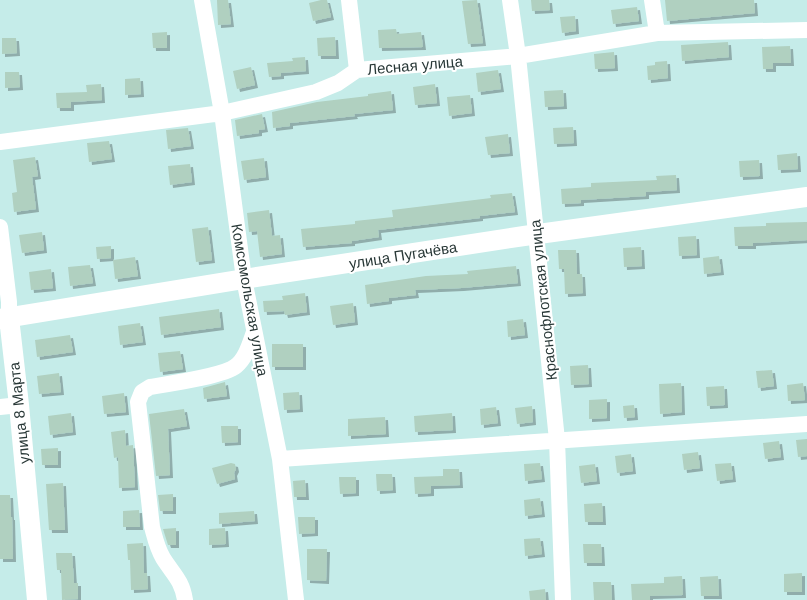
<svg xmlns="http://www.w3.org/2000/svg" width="807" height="600" font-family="Helvetica,sans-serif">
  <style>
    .building { fill: #b0d0c0; filter: url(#shadow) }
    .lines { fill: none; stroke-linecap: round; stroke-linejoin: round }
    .minor { stroke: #fff; stroke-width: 16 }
    .major { stroke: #fff; stroke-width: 20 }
    .labels { text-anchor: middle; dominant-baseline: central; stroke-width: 4; stroke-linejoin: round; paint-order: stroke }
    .street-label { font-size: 15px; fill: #293837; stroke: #fff }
  </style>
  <defs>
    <filter id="shadow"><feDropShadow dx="3" dy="3" stdDeviation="0" flood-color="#0004"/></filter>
  </defs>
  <rect width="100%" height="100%" fill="#c5ece9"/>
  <path class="building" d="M217,0H228L231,24L218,25Z
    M321,0H327L331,17L313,21L309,3Z
    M477,0L483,43L468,44L462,1Z
    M531,0H549L550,10L532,11Z
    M665,0H754L755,13L667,21Z
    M637,7L639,21L613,24L611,10Z
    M575,16L576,31L562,33L560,17Z
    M396,29L397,34L421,32L423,47L379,48L378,30Z
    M167,32V48H153L152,33Z
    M335,37L336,56H318L317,38Z
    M2,38H16L17,53L2,54Z
    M728,42L729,57L682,61L681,45Z
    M790,46L791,63H773V69H763L762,47Z
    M614,52L615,68L595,69L594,54Z
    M305,57L306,71L281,73V76L269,77L267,63L293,61L292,58Z
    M667,61L668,78L648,80L647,66L655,65V62Z
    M251,67L255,85L237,89L233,71Z
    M498,70L501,89L478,92L476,73Z
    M5,72H19L20,87L5,88Z
    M140,78L141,94L125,95V79Z
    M101,84L102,100L71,102V108H57L56,93L87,92L86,85Z
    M435,84L437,103L415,105L413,87Z
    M563,90L564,106L545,107L544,91Z
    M391,91L393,110L354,114L355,116L290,123V126L273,128L272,112L317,102L368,96V94Z
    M470,95L472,113L449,116L447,97Z
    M262,114L265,129L259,130V133L237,136L235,120Z
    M573,127L574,143L554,144L553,128Z
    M188,128L191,146L168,149L166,130Z
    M508,134L510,153L488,155L485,137Z
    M109,141L112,159L89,162L87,143Z
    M797,153L798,169L778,170L777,155Z
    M35,157L38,176L32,177L36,209L14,212L12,193L17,192L13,160Z
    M264,158L266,177L244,180L241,161Z
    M759,160L760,176L740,177L739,161Z
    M190,164L192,182L170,185L168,166Z
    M676,175L677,190L646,192V196L581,200V203L562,204L561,189L591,187V183L657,180L656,176Z
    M512,193L515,212L480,216V218L378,230L379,237L352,241V243L303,247L301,229L355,224V221L393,217L392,210L491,198L490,195Z
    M269,210L272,236L280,235L282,254L260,257L257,231L249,232L247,213Z
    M807,222V240L753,243V246H735L734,227L766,226V223Z
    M208,227L212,260L196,262L192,229Z
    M42,232L44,250L22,253L19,235Z
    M696,236L697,255L679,256L678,237Z
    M111,246V258L97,259L96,247Z
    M641,247L642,266L624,267L623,248Z
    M558,250H576L577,274H582L583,293L565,294L564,269H559Z
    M719,256L721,272L704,274L703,258Z
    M135,257L138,276L115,279L113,260Z
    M90,265L93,283L70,286L68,267Z
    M516,266L518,283L461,288L415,290L416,295L389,298V301L367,304L365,285L426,276L468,274L467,271Z
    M51,269L53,288L31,290L29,272Z
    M305,293L307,312L285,315L284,311L264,312L263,301L283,300L282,296Z
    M353,303L355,322L333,325L330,306Z
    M219,309L221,327L161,335L159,317Z
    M523,319L525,335L508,337L507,321Z
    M140,323L143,342L120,345L118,326Z
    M70,335L73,352L37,357L35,340Z
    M272,344H303V367H272Z
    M180,351L183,369L160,372L158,353Z
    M588,365L589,384L571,385L570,366Z
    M772,370L774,386L758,388L756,371Z
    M59,373L61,392L39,394L37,376Z
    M225,382L227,396L204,399L203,388Z
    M681,383L682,412L660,414L659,384Z
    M803,383L805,400L788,401L787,385Z
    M724,386L725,405L707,406L706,387Z
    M299,392L300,409L284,410L283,393Z
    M124,393L126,412L104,414L102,396Z
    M607,399V418L589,419V400Z
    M634,405L635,417L624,418L623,406Z
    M532,406L533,422L517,424L515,408Z
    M496,407L498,423L481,425L480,409Z
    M184,409L187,426L168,429L170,475L156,476L149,414Z
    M71,413L73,432L50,435L48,416Z
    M452,413L453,430L415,432L414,416Z
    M385,417L386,434L348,436V419Z
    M221,426H238V442L222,443Z
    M125,430L126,446L133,445L135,487L119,488L118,457L114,458L111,432Z
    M807,439V456L798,457L796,440Z
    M779,441L781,457L765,459L763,443Z
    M58,448V465H42L41,449Z
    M698,452L700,468L684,470L682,454Z
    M631,454L633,471L617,473L615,456Z
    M231,463L235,464L236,469L234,473L235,479L217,484L212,468Z
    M540,463L542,479L525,481L524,464Z
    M731,463L733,479L717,481L715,464Z
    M595,464L597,481L581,483L579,466Z
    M443,469H459L460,485L431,486V493L415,494L414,477L443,476Z
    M376,474H392L393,490L377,491Z
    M339,477H356V493L340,494Z
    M305,480L306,497H294L293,481Z
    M63,483L65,530H49L46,484Z
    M173,494V511H160L158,495Z
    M0,495H10L11,517H12L13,559H0Z
    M540,498L542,514L525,516L524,500Z
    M602,503L603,522H585L584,504Z
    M139,510L140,527H123V511Z
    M254,511L255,521L219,524V513Z
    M298,517H315V533L299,534Z
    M176,528V545H168L163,529Z
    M225,528L226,544L209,545V529Z
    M540,538L542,554L525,556L524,539Z
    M143,543L144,573H147L148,589L131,590L130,560H128L127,544Z
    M583,544H601L602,563H584Z
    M307,549H327L326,581L307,580Z
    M56,553H72L74,583H78V599L62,600L61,570H57Z
    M802,573V592H784V574Z
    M682,576L683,595L650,596V600H632L631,584L664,583V577Z
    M718,576L719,596H701L700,577Z
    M593,582H611L612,600H594Z
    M545,589L546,600H530L529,591Z"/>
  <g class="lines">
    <path class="minor" d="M202,0L222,113L244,279L280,459L296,600
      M349,0L357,70
      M510,0L518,56L557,440L563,600
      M652,0L657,33
      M0,142L222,113L316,92L338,83L357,70L518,56L657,33L807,30
      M0,227L9,302V318
      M0,407L19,405
      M280,459L807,424
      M185,600C182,580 173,574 163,558C157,548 155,538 152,527L138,402L142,392L150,387C168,384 224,376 236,366C246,358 250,343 254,332"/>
    <path class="major" d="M9,318L19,405L37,600
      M0,319L244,279L524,236L807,197"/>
  </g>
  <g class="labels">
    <g class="street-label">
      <text transform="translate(415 65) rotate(-5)">Лесная улица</text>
      <text transform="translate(403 255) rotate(-9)">улица Пугачёва</text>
      <text transform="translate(250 300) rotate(80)">Комсомольская улица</text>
      <text transform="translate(543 300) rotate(-96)">Краснофлотская улица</text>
      <text transform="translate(19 413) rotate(-96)">улица 8 Марта</text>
    </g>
  </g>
</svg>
